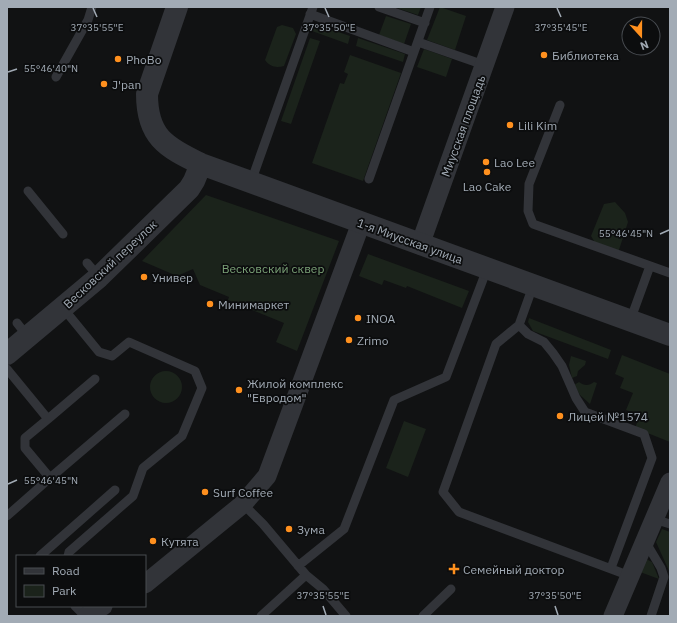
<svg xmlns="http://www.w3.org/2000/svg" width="677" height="623" font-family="'IBM Plex Sans',sans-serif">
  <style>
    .green { fill: #1b231b }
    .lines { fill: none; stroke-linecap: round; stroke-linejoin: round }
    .service { stroke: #323439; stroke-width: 9 }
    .minor { stroke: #323439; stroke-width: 19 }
    .tertiary { stroke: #323439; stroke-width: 22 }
    .ticks { fill: none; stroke: #a2abb5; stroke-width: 1.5 }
    .poi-dot { fill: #ff901e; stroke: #0c0d0e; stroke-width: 1.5 }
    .labels { text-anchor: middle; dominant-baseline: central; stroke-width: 3.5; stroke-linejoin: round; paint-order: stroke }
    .poi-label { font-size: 12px; fill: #a2abb5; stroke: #0c0d0e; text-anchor: start }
    .street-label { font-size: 12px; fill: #a2abb5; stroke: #0c0d0e }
    .park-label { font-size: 12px; fill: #7ba277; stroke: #0c0d0e }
    .ticks-label { font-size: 10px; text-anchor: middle; fill: #a2abb5; stroke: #0c0d0e; stroke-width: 3.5; stroke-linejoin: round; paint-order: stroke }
  </style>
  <rect width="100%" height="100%" fill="#111213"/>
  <path class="green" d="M394,7H421L418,15Z
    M440,7L466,16L455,50L427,40Z
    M386,16L411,24L404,44L379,35Z
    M314,24L350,36L348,44L312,31Z
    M282,25L293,28L296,34L284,66C276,68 270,67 265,60L277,27Z
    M310,38L320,41L291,124L281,121Z
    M358,38L405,54L403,62L356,46Z
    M424,49L452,59L446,77L417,67Z
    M350,55L401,73L363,181L312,163L340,83L344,84L348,74L344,72Z
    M206,195L339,241L297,351L276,342L284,323L228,300L229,297L200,285L193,269L177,276L142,261Z
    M615,202L625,213L628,222L618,253L597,246L591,236L604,204Z
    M368,254L469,291L462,308L407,286L406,288L384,280L382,285L359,276Z
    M529,318L611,350L608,359L533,331L528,322Z
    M622,355L670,374V442L635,428L640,415L626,410L633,393L620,388L624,378L615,374Z
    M571,356L586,361L585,365L578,371L577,376L572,378L569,365Z
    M150 387a16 16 0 1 1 32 0a16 16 0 1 1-32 0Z
    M579,382C584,386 589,386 594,382L597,383L590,404L580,395L574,385Z
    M404,421L426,429L408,477L386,468Z
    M662,529L670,532V573L656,542Z
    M646,559L652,562L659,579L640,572Z"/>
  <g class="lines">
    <path class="service" d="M379,7L425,23
      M310,14L414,52
      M418,42L484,65
      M56,77L88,20L92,7
      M560,105L529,184L528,211L533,224L670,273
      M369,179L430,7
      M251,182L313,7
      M28,191L63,234
      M87,263L99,277
      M533,286L519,325L496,344L443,492L459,512L630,576
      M63,308L99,352L112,356L129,342L195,371L202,388L182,436L143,468L133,496L69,552L68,556
      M630,321L650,266
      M17,323L28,337
      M519,325L528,334L544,342L553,353L562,366L576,398L585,412L644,434L652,458L611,568
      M7,369L48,419L25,438V448L50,478L7,516
      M48,419L95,379
      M50,478L125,414
      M243,504L263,524L306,575L323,589L346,616
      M654,519L670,524
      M645,541L661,568L664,577L651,616
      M40,556L115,490
      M298,566L344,529L394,400L446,377L487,269
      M75,606L85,616
      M261,616L306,575
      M423,616L451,589"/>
    <path class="minor" d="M420,245L505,7
      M145,584L243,504L267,476L361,223
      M87,616L103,606
      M613,616L670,482"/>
    <path class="tertiary" d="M177,7L147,94C147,136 165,147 201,164L670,335
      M7,354L99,277L189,189L194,181L201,164"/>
  </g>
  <path class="ticks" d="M93,8L97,17M325,8L329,17M557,8L561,17M8,72L17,69M660,234L669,230M8,484L17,480M323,606L326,615M555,606L558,615"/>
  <g class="poi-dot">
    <circle cx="544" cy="55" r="4"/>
    <circle cx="118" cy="59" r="4"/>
    <circle cx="104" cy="84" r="4"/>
    <circle cx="510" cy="125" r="4"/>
    <circle cx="486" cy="162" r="4"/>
    <circle cx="487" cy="172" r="4"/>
    <circle cx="144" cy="277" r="4"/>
    <circle cx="210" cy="304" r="4"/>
    <circle cx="358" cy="318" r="4"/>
    <circle cx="349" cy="340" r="4"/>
    <circle cx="239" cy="390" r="4"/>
    <circle cx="560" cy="416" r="4"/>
    <circle cx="205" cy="492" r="4"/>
    <circle cx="289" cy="529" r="4"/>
    <circle cx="153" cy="541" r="4"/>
    <path d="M452 563h4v4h4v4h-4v4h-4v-4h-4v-4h4z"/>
  </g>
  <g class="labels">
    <g class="poi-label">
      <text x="552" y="55">Библиотека</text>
      <text x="126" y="59">PhoBo</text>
      <text x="112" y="84">J'pan</text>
      <text x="518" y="125">Lili Kim</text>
      <text x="494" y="162">Lao Lee</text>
      <text x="487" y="186" text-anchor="middle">Lao Cake</text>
      <text x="152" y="277">Универ</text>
      <text x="218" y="304">Минимаркет</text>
      <text x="366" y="318">INOA</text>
      <text x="357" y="340">Zrimo</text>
      <text x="247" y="383">Жилой комплекс<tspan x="247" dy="14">"Евродом"</tspan></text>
      <text x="568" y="416">Лицей №1574</text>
      <text x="213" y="492">Surf Coffee</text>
      <text x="297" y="529">Зума</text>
      <text x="161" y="541">Кутята</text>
      <text x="463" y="569">Семейный доктор</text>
    </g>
    <g class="street-label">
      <text transform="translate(463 126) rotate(-70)">Миусская площадь</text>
      <text transform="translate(410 241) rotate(20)">1-я Миусская улица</text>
      <text transform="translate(110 264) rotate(-43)">Весковский переулок</text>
    </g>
    <g class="park-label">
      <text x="273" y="268">Весковский сквер</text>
    </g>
  </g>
  <g class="ticks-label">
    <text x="97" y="31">37°35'55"E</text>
    <text x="329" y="31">37°35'50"E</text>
    <text x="561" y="31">37°35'45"E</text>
    <text x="51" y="72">55°46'40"N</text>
    <text x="626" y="237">55°46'45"N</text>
    <text x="51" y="484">55°46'45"N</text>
    <text x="323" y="599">37°35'55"E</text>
    <text x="555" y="599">37°35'50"E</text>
  </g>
  <rect width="677" height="623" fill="none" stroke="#a2abb5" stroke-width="16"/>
  <rect x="16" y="555" width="130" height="52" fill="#0c0d0e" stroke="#484c51"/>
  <rect x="24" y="568" width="20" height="6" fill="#323439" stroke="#484c51"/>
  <text x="52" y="575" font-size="12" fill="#a2abb5">Road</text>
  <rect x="24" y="585" width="20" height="12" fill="#1b231b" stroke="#484c51"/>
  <text x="52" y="595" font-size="12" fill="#a2abb5">Park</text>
  <g transform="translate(641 36) rotate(159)"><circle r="19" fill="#0c0d0e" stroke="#484c51"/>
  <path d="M0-3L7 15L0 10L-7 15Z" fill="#ff901e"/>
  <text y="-6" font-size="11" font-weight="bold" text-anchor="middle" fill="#a2abb5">N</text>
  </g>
</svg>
